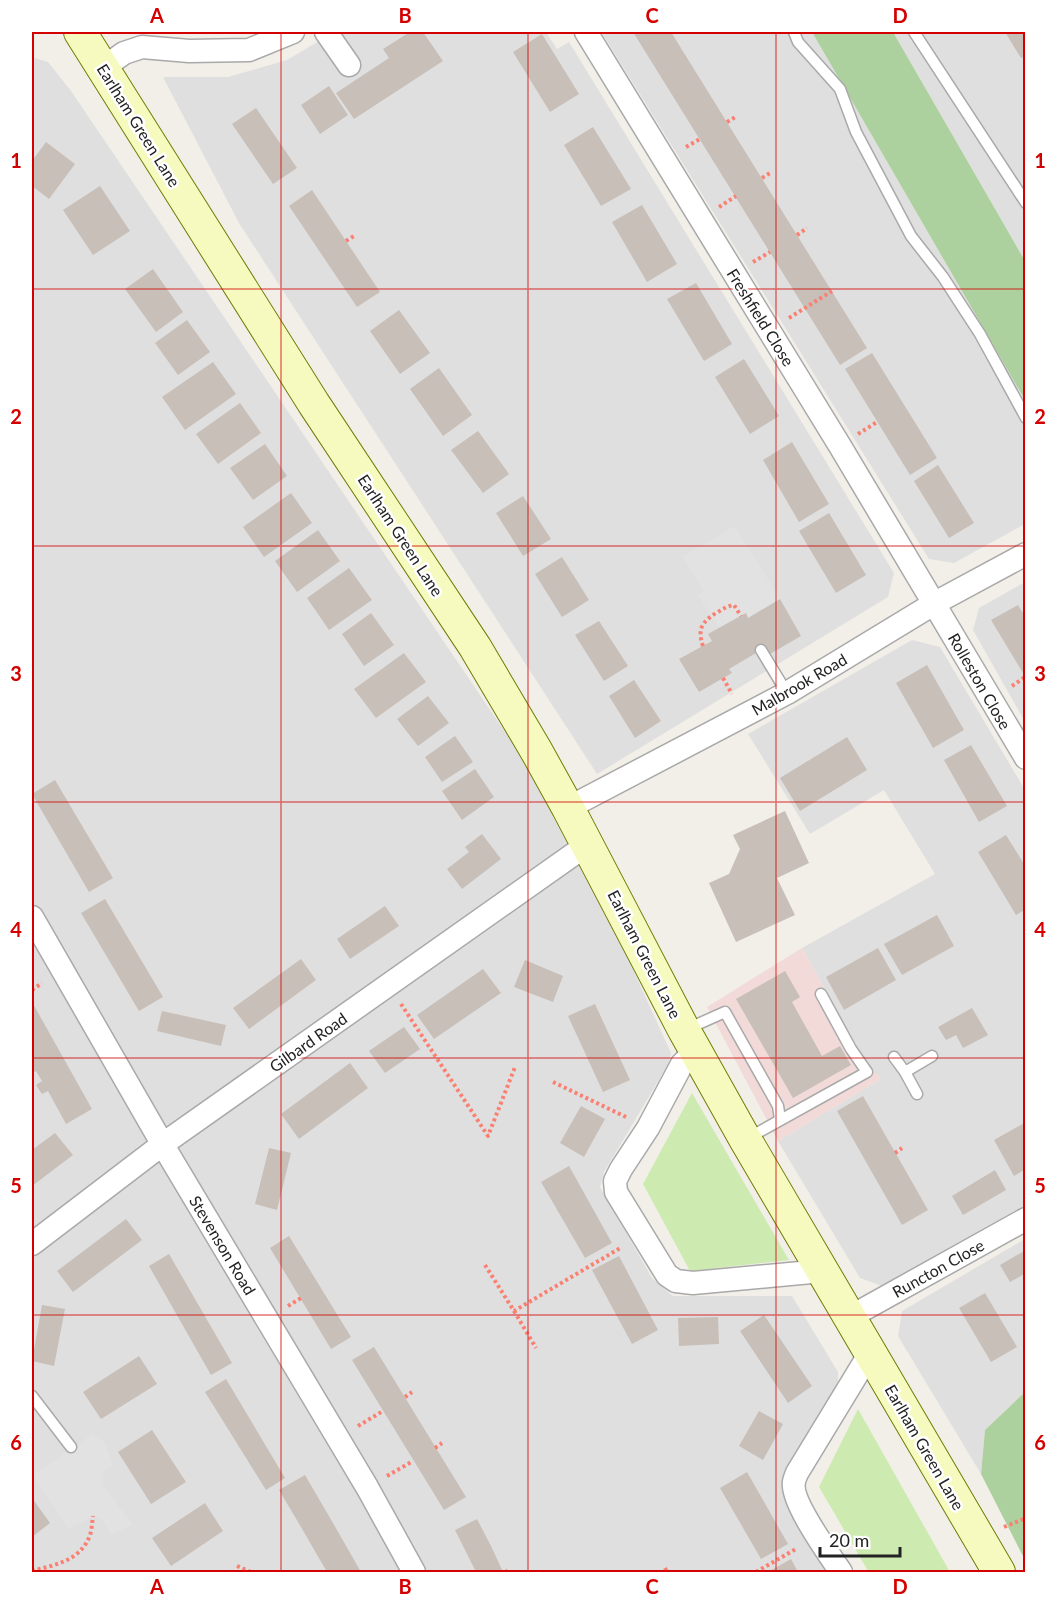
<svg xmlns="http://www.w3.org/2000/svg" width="1057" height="1604" font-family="Lato,sans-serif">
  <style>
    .residential { fill: #e0dfdf }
    .commercial { fill: #f2dad9 }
    .grass { fill: #cdebb0 }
    .forest { fill: #add19e }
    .parking { fill: #e2e2e2 }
    .building { fill: #c7bfb8 }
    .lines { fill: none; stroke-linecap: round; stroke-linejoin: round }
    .lane-casing { stroke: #a9a9a9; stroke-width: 13 }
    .street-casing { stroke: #a9a9a9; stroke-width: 25 }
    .secondary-casing { stroke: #707d05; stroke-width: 34 }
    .path { stroke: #fa8072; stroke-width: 4; stroke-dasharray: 3 3; stroke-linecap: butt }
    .lane { stroke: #fff; stroke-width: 10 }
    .street { stroke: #fff; stroke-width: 22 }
    .secondary { stroke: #f7fabf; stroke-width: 32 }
    .grid { fill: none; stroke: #d40000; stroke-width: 1.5; stroke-opacity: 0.55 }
    .labels { text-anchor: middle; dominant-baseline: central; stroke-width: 5; stroke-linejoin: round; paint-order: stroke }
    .street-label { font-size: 16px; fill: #222; stroke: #fff }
    .neatline { fill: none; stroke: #d40000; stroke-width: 2 }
    .grid-label { font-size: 20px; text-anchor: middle; font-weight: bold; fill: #d40000 }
  </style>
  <rect width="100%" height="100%" fill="#f2efe9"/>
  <path class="residential" d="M334,32H546L557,49L569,42L894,573L888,597L597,774L239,223L163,77H228L287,60Z
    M608,32H812L1025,400V524L954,563L929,559L603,35Z
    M893,32H1025V261Z
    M32,57L48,62L71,91L547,794L599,895L671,1053L669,1063L604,1172L600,1187L652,1278L673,1296H792L838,1372V1386L795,1453L783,1491L828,1572H32Z
    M1025,582V722L973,630L979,608Z
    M912,640L940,647L1025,790V1206L885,1287L860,1278L778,1141L881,1079L865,1061L802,948L935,874L884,790L810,834L748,734Z
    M1025,1239V1392L985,1430L981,1474L898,1336L902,1311Z"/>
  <path class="commercial" d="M802,948L865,1061L881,1079L778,1141L707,1007Z"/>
  <path class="grass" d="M692,1093L789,1260L690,1271L643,1184Z
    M858,1409L950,1572L868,1571L819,1487Z"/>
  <path class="forest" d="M812,32H893L1025,261V400Z
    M1025,1392V1560L981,1474L985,1430Z"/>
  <path class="parking" d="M735,526L780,599L748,618L746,613L719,628L698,595L704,590L682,557Z
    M93,1434L105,1443L113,1465L105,1469L102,1484L132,1524L112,1535L101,1518L93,1516L69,1529L32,1475Z"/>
  <path class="building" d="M410,32H423L443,61L354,119L336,93L389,58L383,49Z
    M633,32H671L867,348L840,365Z
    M1005,32H1026V56L1021,58Z
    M542,34L579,94L550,112L513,52Z
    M329,86L348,115L320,134L301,105Z
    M256,108L297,168L273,184L232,124Z
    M593,127L631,189L601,206L564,145Z
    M46,142L75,164L49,199L32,186V161Z
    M100,186L130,231L93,255L63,210Z
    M312,190L380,292L357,307L289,206Z
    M642,205L677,264L647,282L612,222Z
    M153,269L183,312L156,332L125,289Z
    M696,283L732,344L704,361L667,299Z
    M399,310L430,353L400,374L370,331Z
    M187,320L210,352L178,375L155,343Z
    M872,353L937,458L910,475L845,369Z
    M744,359L779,416L750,434L715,377Z
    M213,362L236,394L185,430L162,397Z
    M439,368L472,415L443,436L410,389Z
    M240,403L261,433L218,464L196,434Z
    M478,431L509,474L483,493L451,450Z
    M792,442L829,504L799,522L763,460Z
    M265,444L287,476L253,500L230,468Z
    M938,465L974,523L949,538L914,481Z
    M291,493L312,523L264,557L243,527Z
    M523,496L551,539L523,556L496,513Z
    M829,513L866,575L836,593L799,531Z
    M318,530L340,561L297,592L275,561Z
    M562,557L589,600L562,617L535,574Z
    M349,568L372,600L329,630L307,598Z
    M780,599L801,636L770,654L766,647L729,669L732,673L699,692L679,659L712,641L708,634L746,613L748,618Z
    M1018,605L1026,618V678L991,620Z
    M371,613L394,645L364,666L342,634Z
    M599,621L628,666L604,681L575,635Z
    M404,653L426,682L376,718L354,689Z
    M927,665L964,730L933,748L896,683Z
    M634,680L661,721L635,738L609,696Z
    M428,696L449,723L418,746L397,719Z
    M455,736L473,762L442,782L425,757Z
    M847,737L867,770L800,811L780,778Z
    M971,745L1007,806L979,822L944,760Z
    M475,769L494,797L462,820L442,791Z
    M55,780L113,878L89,892L32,794Z
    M785,811L809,863L777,878L795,915L736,942L709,883L729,874L740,849L733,835Z
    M482,834L501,859L462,889L447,869L469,852L465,847Z
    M1006,835L1026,867V909L1016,915L978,852Z
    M105,899L163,997L139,1011L81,913Z
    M385,906L399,926L350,959L337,939Z
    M937,915L954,946L902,975L884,944Z
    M878,948L896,980L844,1010L826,977Z
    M301,959L316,980L249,1029L233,1008Z
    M525,960L563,976L553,1002L514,987Z
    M483,969L501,993L434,1039L417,1015Z
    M785,971L800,997L792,1002L822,1056L840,1046L851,1065L793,1098L736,999Z
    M32,1002L92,1109L66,1124L48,1091L42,1094L36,1085L42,1081L36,1071L32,1073Z
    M595,1004L630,1080L603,1092L568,1016Z
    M972,1008L988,1035L963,1048L956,1035L946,1040L938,1027Z
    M162,1011L226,1025L221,1046L157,1031Z
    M404,1027L420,1049L385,1073L369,1051Z
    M350,1063L368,1088L299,1139L281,1114Z
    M863,1096L928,1210L902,1225L837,1111Z
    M581,1106L605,1119L584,1157L560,1143Z
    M1026,1122V1169L1014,1176L994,1140Z
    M55,1133L73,1155L32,1186V1150Z
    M269,1148L291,1153L277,1210L255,1204Z
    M569,1166L612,1243L585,1258L541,1182Z
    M995,1170L1006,1190L963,1215L952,1196Z
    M126,1219L142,1240L73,1292L57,1271Z
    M289,1236L351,1337L331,1349L270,1248Z
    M1026,1250V1273L1010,1282L1000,1265Z
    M169,1254L232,1363L211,1375L149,1266Z
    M619,1256L658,1330L632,1344L592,1270Z
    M985,1293L1017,1347L991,1362L959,1308Z
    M42,1305L65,1309L54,1366L32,1361Z
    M764,1315L812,1386L788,1403L740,1331Z
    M718,1317L719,1344L679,1346L678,1318Z
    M374,1347L466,1497L444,1510L352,1360Z
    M139,1356L157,1384L101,1419L83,1392Z
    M226,1379L285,1478L266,1490L205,1392Z
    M759,1411L783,1424L763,1460L739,1446Z
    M152,1430L186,1482L151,1504L118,1452Z
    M747,1472L788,1544L761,1559L720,1488Z
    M305,1475L337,1530L361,1572H327L301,1527L279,1490Z
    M32,1498L50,1523L32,1537Z
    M205,1503L223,1531L171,1566L152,1538Z
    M477,1519L491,1546L503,1572H476L455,1530Z
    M791,1559L798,1572H768Z"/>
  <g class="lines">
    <g class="lane-casing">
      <path id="lane" d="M794,32L798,42L840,89L856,132L911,236L943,277L980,334L1026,418
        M914,32L1026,203
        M761,650L787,693
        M687,1029L725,1012L778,1106L780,1119
        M894,1057L905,1072L917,1094
        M905,1072L932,1056
        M748,1138L867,1072L851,1049L821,994
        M32,1396L71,1447"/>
    </g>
    <g class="street-casing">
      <path id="street" d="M326,32L349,65
        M586,32L840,446L1026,758
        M103,68L124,53L142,47L189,51L249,50L293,32
        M568,808L787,693L935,603L1026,554
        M32,917L167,1152L367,1487L414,1572
        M697,1053L687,1059L682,1064L648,1128L621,1169L615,1181L616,1192L667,1275L676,1281L693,1283L822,1271
        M32,1244L163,1144L588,844
        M850,1317L1026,1219
        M841,1572C830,1556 790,1500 794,1482C794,1479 796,1476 797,1473L870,1353"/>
    </g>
    <g class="secondary-casing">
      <path id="secondary" d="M80,32L314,404L475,647L537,752L568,808L684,1030L745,1139L999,1572"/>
    </g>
    <path class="path" d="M727,122L737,116
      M686,147L700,139
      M762,178L770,173
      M719,207L736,196
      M797,235L807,228
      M346,241L354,236
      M753,262L770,252
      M789,318L832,291
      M858,434L877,422
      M703,646C697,629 702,622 716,613C722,610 726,606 734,605L741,616
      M723,678L732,694
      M1012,686L1025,677
      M32,990L42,983
      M401,1004L488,1136L515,1067
      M553,1082L628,1118
      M895,1153L902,1148
      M485,1265L514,1311L622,1247
      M288,1306L301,1298
      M514,1311L536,1348
      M405,1397L412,1392
      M358,1426L383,1411
      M435,1448L442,1443
      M387,1476L413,1461
      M1004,1527L1026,1518
      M237,1566L251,1572
      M665,1568L667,1572
      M32,1571C54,1565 81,1561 90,1535C92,1529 92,1523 93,1516
      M505,1572L510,1570
      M756,1572L796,1549"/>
    <use href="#lane" class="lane"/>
    <use href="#street" class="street"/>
    <use href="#secondary" class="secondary"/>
  </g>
  <path class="grid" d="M281,32V1572M528,32V1572M776,32V1572M32,289H1026M32,546H1026M32,802H1026M32,1058H1026M32,1315H1026"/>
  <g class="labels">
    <g class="street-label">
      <text transform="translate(139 125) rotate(58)">Earlham Green Lane</text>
      <text transform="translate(761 317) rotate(58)">Freshfield Close</text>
      <text transform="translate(401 535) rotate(57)">Earlham Green Lane</text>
      <text transform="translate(980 681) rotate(60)">Rolleston Close</text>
      <text transform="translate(799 684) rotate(-30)">Malbrook Road</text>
      <text transform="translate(645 954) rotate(63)">Earlham Green Lane</text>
      <text transform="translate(308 1042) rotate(-35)">Gilbard Road</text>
      <text transform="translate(223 1245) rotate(59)">Stevenson Road</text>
      <text transform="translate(938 1268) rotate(-29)">Runcton Close</text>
      <text transform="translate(925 1447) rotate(60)">Earlham Green Lane</text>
    </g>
  </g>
  <rect width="1057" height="1604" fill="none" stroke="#ffffff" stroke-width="66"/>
  <path d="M820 1547v9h80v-9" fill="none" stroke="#222222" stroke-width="3"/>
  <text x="829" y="1547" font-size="18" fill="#222222" stroke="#ffffff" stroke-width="4.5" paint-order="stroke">20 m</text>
  <rect x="33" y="33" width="991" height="1538" class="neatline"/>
  <g class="grid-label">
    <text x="157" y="23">A</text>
    <text x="405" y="23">B</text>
    <text x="652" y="23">C</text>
    <text x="900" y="23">D</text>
    <text x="16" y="168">1</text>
    <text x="1040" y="168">1</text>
    <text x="16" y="424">2</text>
    <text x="1040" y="424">2</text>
    <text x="16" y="681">3</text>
    <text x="1040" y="681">3</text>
    <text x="16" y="937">4</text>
    <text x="1040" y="937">4</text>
    <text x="16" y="1193">5</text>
    <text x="1040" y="1193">5</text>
    <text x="16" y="1450">6</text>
    <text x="1040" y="1450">6</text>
    <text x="157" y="1594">A</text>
    <text x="405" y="1594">B</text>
    <text x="652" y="1594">C</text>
    <text x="900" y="1594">D</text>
  </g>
</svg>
